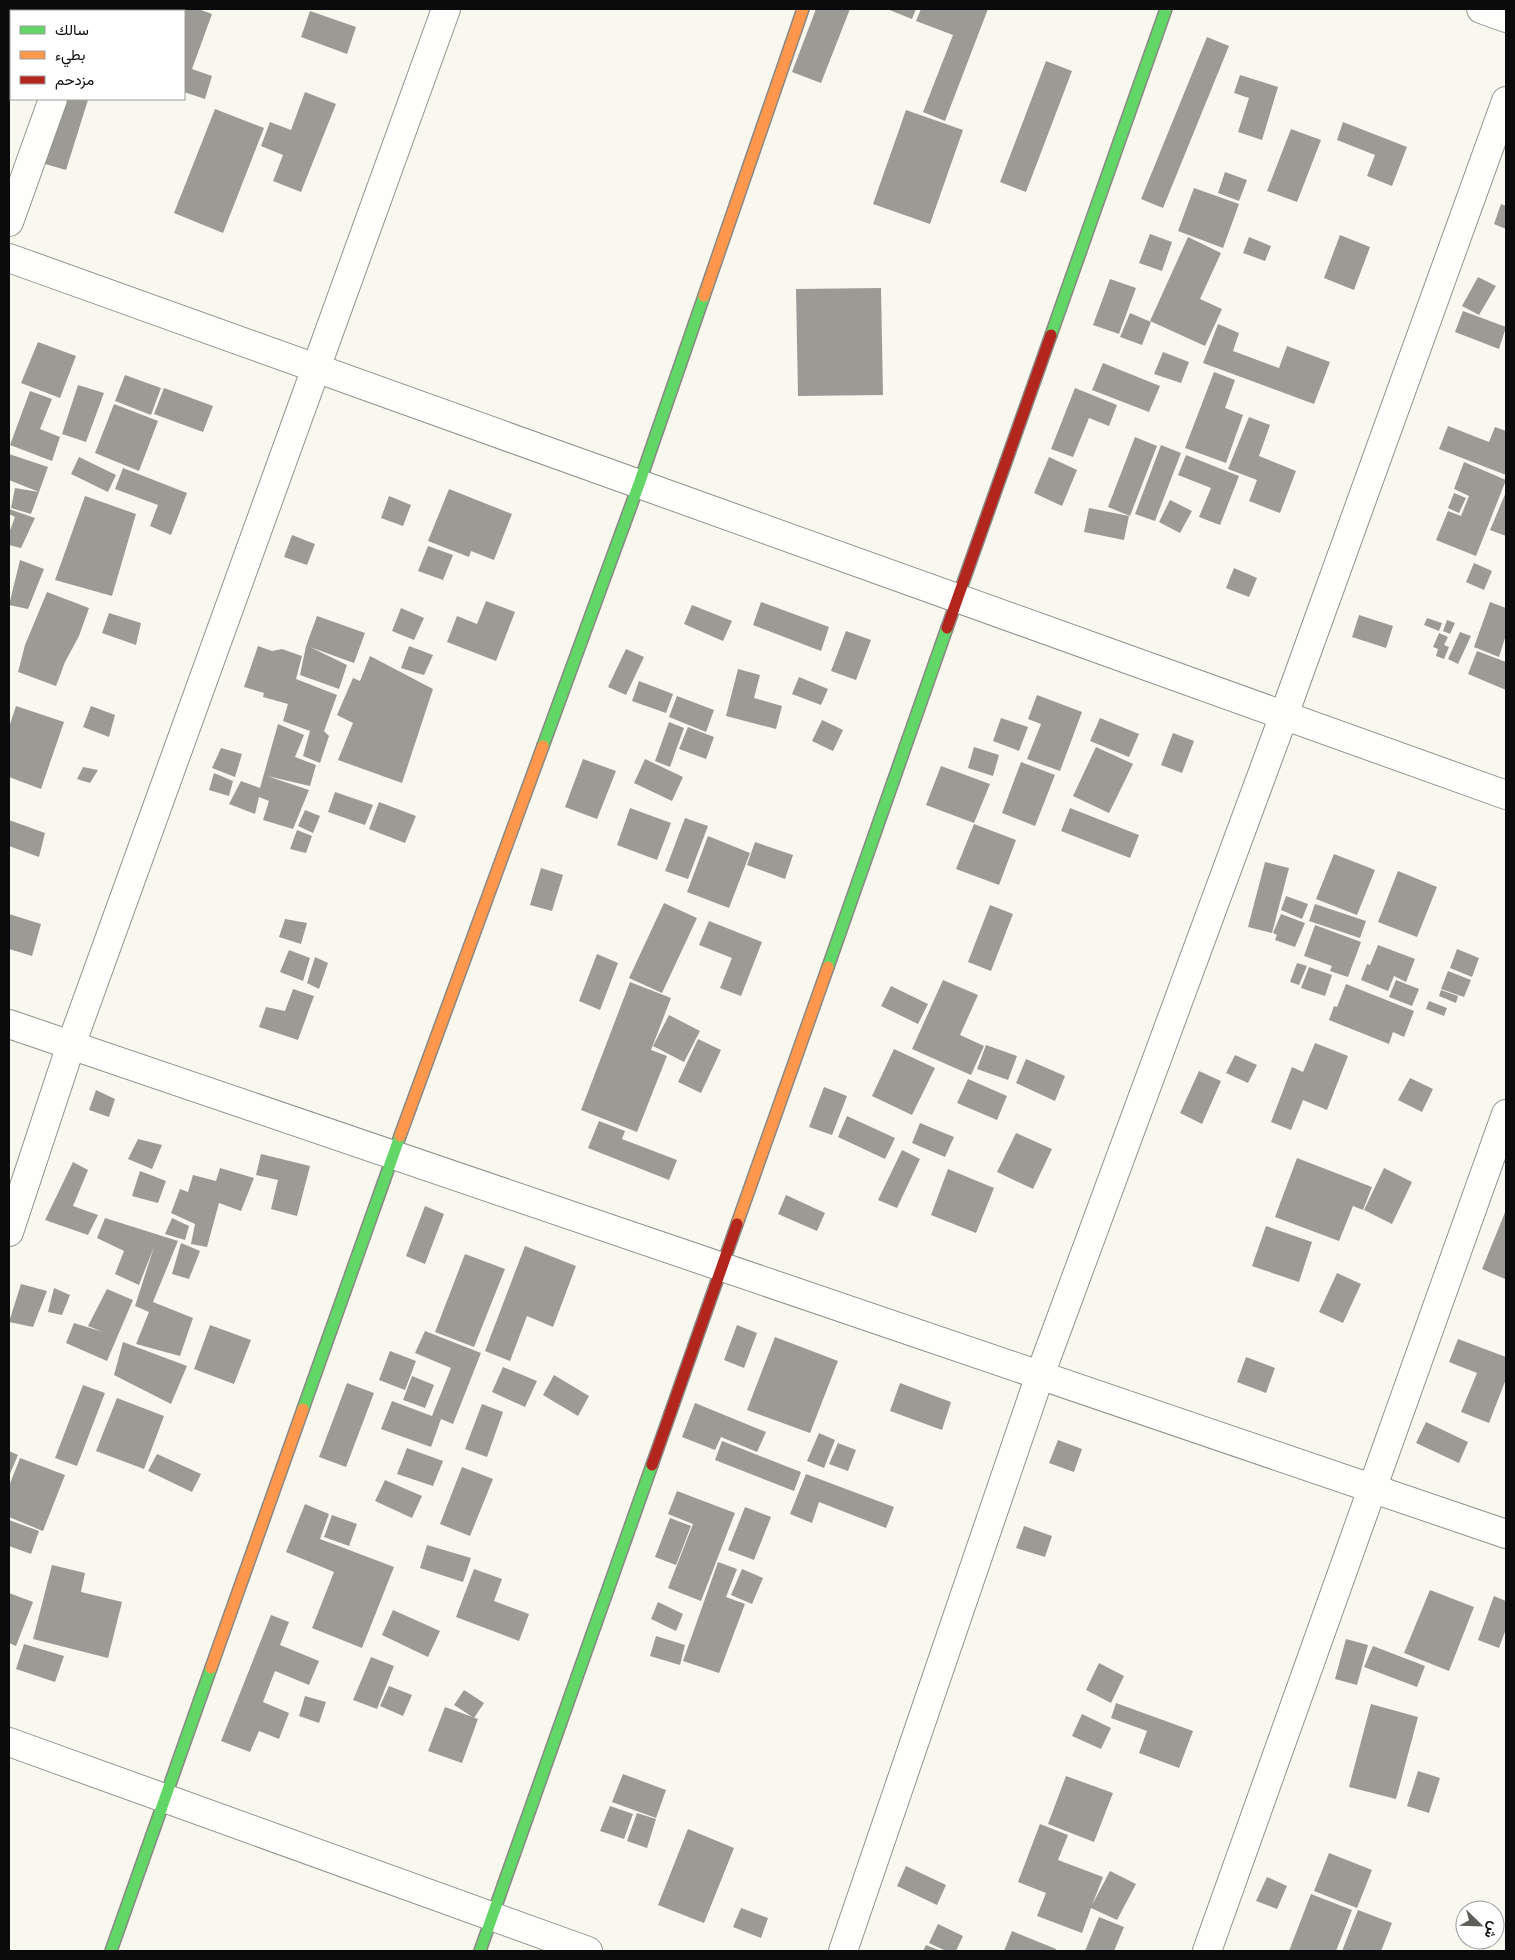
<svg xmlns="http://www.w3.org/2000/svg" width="1515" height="1960" font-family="'Crimson Pro',Vazirmatn,serif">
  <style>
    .building { fill: #9c9a95 }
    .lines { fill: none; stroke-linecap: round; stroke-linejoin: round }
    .street-casing { stroke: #92928e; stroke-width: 30 }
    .fast-casing { stroke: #898884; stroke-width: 14 }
    .slow-casing { stroke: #898884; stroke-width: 14 }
    .jam-casing { stroke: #898884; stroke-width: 14 }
    .street { stroke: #fefefd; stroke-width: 28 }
    .fast { stroke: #63d668; stroke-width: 11 }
    .slow { stroke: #ff974d; stroke-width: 11 }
    .jam { stroke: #b3261e; stroke-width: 11 }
  </style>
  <rect width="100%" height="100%" fill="#f9f8ef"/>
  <path class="building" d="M170,9H198L212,14L192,69L212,76L205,99L184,92V11H169Z
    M816,9H850L821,83L792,72Z
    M887,9H916L912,19Z
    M921,9H988L945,121L923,112L953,35L916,21Z
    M310,11L356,27L347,54L301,37Z
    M1207,37L1229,46L1163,208L1141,199Z
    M1046,61L1072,71L1026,192L1000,182Z
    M1240,75L1278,87L1262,140L1238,132L1249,98L1234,93Z
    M305,92L336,104L301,192L273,181L283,155L261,146L270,122L291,130Z
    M39,99L88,100L66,170L21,157Z
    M215,109L264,128L223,233L174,213Z
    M906,110L963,130L930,224L873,204Z
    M1343,122L1407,147L1392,186L1367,176L1375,155L1337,140Z
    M1291,129L1321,140L1297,202L1267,191Z
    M1225,172L1247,180L1239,201L1218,193Z
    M1194,188L1239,204L1223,248L1178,231Z
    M1501,204L1506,206V229L1494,224Z
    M1150,234L1172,242L1162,271L1139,263Z
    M1340,235L1370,247L1354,290L1324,278Z
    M1188,237L1221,253L1200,299L1222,309L1205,346L1150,321Z
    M1249,237L1271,246L1265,261L1243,253Z
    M1478,277L1496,286L1479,315L1462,306Z
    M1110,279L1136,288L1119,334L1093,325Z
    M881,288L883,395L798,396L796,289Z
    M1463,311L1506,327L1499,349L1455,332Z
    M1130,313L1151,322L1142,345L1120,337Z
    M1218,324L1239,333L1233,351L1279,368L1287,346L1330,362L1314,404L1203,363Z
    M38,342L76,356L60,398L21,383Z
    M1163,352L1189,362L1181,383L1154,374Z
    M1103,363L1160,386L1149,412L1092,390Z
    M1214,372L1235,380L1225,408L1243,415L1226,463L1185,448Z
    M125,375L161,388L151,415L115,401Z
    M78,385L104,393L86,442L62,434Z
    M164,388L213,406L203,432L154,414Z
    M1075,388L1117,405L1109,426L1089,418L1073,457L1051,449Z
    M30,391L52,399L40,429L60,437L52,461L10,445Z
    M114,404L158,421L139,471L95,453Z
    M1249,417L1270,425L1259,456L1296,471L1280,513L1249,501L1257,480L1228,469Z
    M1448,426L1489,442L1495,427L1506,431V475L1439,449Z
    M1135,437L1157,446L1130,516L1108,507Z
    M1161,445L1181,453L1155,521L1135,514Z
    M9,454L48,467L39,492L31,514L11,508L15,488L39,492L9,480Z
    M1186,455L1239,476L1220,525L1199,517L1211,488L1178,475Z
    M79,457L116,475L108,492L71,474Z
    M1049,457L1077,470L1062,506L1034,493Z
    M1464,462L1506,480L1476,556L1436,540L1448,511L1461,516L1469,496L1454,489Z
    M123,468L187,493L171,535L150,526L158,505L115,489Z
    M449,489L512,514L494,560L471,551L469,557L428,541Z
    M1506,492V536L1490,530Z
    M1454,493L1466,498L1459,513L1448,508Z
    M85,496L136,514L112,596L55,580Z
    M389,496L411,505L403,526L381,518Z
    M1170,500L1192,511L1180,533L1159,522Z
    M1089,508L1129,516L1124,540L1084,532Z
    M9,509L35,518L21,548L9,545V533L15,517L9,514Z
    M292,535L315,544L307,565L284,557Z
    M428,546L453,555L443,580L418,571Z
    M20,560L44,569L28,609L9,605Z
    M1474,563L1492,571L1484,590L1466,582Z
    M1234,568L1257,578L1249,597L1226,588Z
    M47,592L89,608L79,636L65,662L56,686L18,672L25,645Z
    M486,601L515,612L496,661L447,642L457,616L477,624Z
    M761,602L829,627L821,651L753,625Z
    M1490,602L1506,608V635L1499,657L1474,647Z
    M692,605L732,621L723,641L684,624Z
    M401,608L424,618L414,640L392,631Z
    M109,613L141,623L136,645L102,633Z
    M1359,615L1393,626L1386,648L1352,637Z
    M317,616L365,633L354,663L310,647L347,665L339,689L300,675L306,646Z
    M1427,618L1442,623L1439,631L1424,625Z
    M1447,620L1455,623L1450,634L1443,631Z
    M846,631L871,640L856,680L831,671Z
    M1460,632L1471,636L1458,664L1448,659Z
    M1439,633L1448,637L1444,645L1449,647L1444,659L1436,656L1438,649L1433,647Z
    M258,646L272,651L282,649L302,656L296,679L337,695L324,731L329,736L320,763L303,756L310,731L283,721L288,704L263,697L264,693L244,687Z
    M409,646L433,655L424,675L401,668Z
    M626,649L644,657L626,695L608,687Z
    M1477,651L1506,662V690L1468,674Z
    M370,656L433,689L402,783L338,760L353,723L337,715L353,678L360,681Z
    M738,669L760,675L754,698L782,706L776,729L726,716Z
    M799,677L828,689L821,705L792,694Z
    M639,681L673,694L666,713L632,701Z
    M1037,695L1082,712L1060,771L1027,759L1041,724L1028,719Z
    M677,696L714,710L706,732L669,717Z
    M16,706L64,722L41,789L9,777V727Z
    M91,706L115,715L109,737L83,727Z
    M1001,718L1028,727L1019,751L993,741Z
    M1100,718L1139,734L1129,757L1090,741Z
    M822,720L843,730L833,751L812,741Z
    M669,722L684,728L670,767L655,761Z
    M278,724L304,735L295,757L316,765L310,786L267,776L309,790L293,829L263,820L269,801L259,797L255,814L229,804L241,781L260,788Z
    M688,727L714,737L706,759L679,749Z
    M1173,733L1194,741L1182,773L1161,765Z
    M974,747L999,755L993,776L968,768Z
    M1096,747L1133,764L1109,813L1073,796Z
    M221,748L242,754L235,777L212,768Z
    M583,759L616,771L597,819L565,807Z
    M645,759L683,777L672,801L634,783Z
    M1021,762L1055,775L1035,826L1002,813Z
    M941,766L990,784L974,823L926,805Z
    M83,767L98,770L90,783L77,779Z
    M214,773L233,781L229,796L209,790Z
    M335,792L373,805L365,825L328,812Z
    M379,802L416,816L405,843L369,829Z
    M630,808L671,823L657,860L617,845Z
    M1070,808L1139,835L1130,858L1061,831Z
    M305,810L320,816L313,833L298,826Z
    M685,818L708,826L688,879L665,871Z
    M9,820L45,833L39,857L9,846Z
    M974,824L1016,840L999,885L956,869Z
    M297,830L312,836L306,853L290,849Z
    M708,836L750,853L729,908L687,892Z
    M755,842L793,855L785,879L747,865Z
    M1334,854L1375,870L1357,915L1316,899Z
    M1265,862L1289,868L1272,933L1248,927Z
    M541,868L563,875L552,911L530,905Z
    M1398,871L1437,887L1417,937L1378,922Z
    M1286,896L1308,904L1302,919L1281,910Z
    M664,903L697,918L662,993L629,978Z
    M1315,904L1366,921L1360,938L1309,921Z
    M990,905L1013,914L991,971L968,962Z
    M9,914L41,924L32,956L9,949Z
    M1281,914L1305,923L1295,947L1275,940L1277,935L1273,933Z
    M285,919L307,923L301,944L279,937Z
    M709,921L762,942L741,996L720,988L732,958L699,945Z
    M1315,925L1361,942L1348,977L1330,971L1332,966L1304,956Z
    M1378,945L1415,959L1406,982L1394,976L1388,991L1361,980L1367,964L1370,965Z
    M1457,949L1479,958L1472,977L1450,968Z
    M289,950L310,958L303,981L280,972Z
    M597,954L618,963L600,1010L579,1001Z
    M315,957L328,963L319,989L307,983Z
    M1297,963L1307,966L1299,985L1290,982Z
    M1309,967L1332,975L1325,996L1301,988Z
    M1448,971L1471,980L1464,997L1441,989Z
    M943,980L978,995L960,1035L984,1046L971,1075L912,1049Z
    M1396,980L1419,989L1412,1006L1389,997Z
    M630,982L671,998L651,1050L667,1056L637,1132L581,1110Z
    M1346,984L1414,1011L1404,1037L1393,1032L1389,1044L1329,1020L1334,1006L1337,1007Z
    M891,986L928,1004L918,1024L881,1006Z
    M293,989L314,996L298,1040L259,1027L266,1007L285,1011Z
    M1441,990L1458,996L1456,1003L1439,996Z
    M1429,1001L1447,1008L1444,1016L1426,1009Z
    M669,1015L700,1031L684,1062L653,1046Z
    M698,1039L721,1050L701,1093L678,1082Z
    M1315,1043L1348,1056L1327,1110L1303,1100L1291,1130L1271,1122L1292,1067L1303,1072Z
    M986,1045L1017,1056L1008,1080L977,1069Z
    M894,1049L935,1068L912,1115L872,1096Z
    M1235,1055L1257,1065L1248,1083L1226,1073Z
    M1026,1059L1065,1076L1055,1101L1016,1083Z
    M1199,1071L1221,1081L1202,1124L1180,1113Z
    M1410,1078L1433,1089L1422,1112L1398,1100Z
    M968,1079L1007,1096L997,1120L957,1103Z
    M824,1087L847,1096L832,1135L809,1127Z
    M96,1090L115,1099L109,1117L89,1110Z
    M847,1116L895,1138L885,1159L838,1137Z
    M599,1121L625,1131L622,1139L677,1160L669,1180L588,1148Z
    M920,1123L954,1137L945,1157L912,1143Z
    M1016,1133L1052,1149L1033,1189L997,1172Z
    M138,1139L162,1145L152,1169L128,1159Z
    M902,1150L920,1159L897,1208L878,1200Z
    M261,1154L310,1166L297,1216L271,1209L278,1180L256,1175Z
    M1297,1158L1372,1187L1363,1210L1353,1206L1339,1241L1275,1217Z
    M73,1162L88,1170L73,1206L98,1215L88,1235L45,1220Z
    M220,1168L254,1178L241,1211L219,1203L207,1247L191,1244L195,1224L171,1213L180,1189L188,1192L193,1175L216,1181Z
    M1384,1168L1412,1182L1392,1224L1364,1210Z
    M948,1169L994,1188L976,1233L931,1215Z
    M140,1171L166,1181L158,1203L132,1196Z
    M786,1195L825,1213L817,1231L778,1214Z
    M425,1206L444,1214L425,1264L406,1256Z
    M1506,1210V1276L1505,1279L1482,1269Z
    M105,1218L178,1241L153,1302L193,1318L180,1356L136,1344L149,1312L135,1306L154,1247L139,1285L115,1274L124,1251L97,1238Z
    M172,1218L189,1226L185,1240L165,1234Z
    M1266,1226L1312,1242L1299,1282L1252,1266Z
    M181,1243L200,1251L189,1279L172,1274Z
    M525,1246L576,1266L553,1327L527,1316L510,1361L485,1351Z
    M465,1254L505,1269L474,1347L435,1332Z
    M1337,1273L1361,1284L1343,1323L1319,1312Z
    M21,1284L47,1291L33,1327L9,1322Z
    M54,1288L70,1295L62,1315L48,1312Z
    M107,1289L133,1300L107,1361L66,1343L74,1323L103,1332L88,1326Z
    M210,1325L251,1340L234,1384L194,1369Z
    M737,1325L757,1333L744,1368L724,1360Z
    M425,1331L481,1353L453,1424L441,1419L431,1447L381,1429L392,1401L432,1416L451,1368L415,1353Z
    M775,1337L838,1361L810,1433L747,1410Z
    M1458,1339L1506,1357V1379L1489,1423L1461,1412L1477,1373L1449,1362Z
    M123,1342L187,1366L171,1404L114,1375Z
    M390,1351L416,1361L405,1390L379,1380Z
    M1246,1357L1275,1368L1266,1393L1237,1382Z
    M503,1367L537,1381L525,1407L492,1392Z
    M554,1375L589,1396L578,1416L543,1395Z
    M412,1376L434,1385L425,1408L403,1400Z
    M347,1383L374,1393L346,1467L319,1457Z
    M900,1383L951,1402L942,1430L890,1411Z
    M83,1385L105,1393L77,1466L55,1458Z
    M117,1398L164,1416L144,1469L96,1451Z
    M695,1403L766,1432L757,1452L721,1437L715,1450L682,1437Z
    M482,1404L503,1412L487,1457L465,1449Z
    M1426,1422L1468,1442L1459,1463L1416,1443Z
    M819,1433L835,1440L824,1468L807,1461Z
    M1058,1440L1082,1449L1074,1472L1049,1463Z
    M722,1441L801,1472L794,1491L715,1460Z
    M838,1443L856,1450L848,1471L829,1464Z
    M407,1448L443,1461L433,1486L397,1474Z
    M9,1451L18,1455L9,1476Z
    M157,1454L201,1474L192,1492L148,1471Z
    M20,1458L65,1475L43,1531L9,1517V1486Z
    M462,1467L493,1479L470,1536L440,1524Z
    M806,1474L894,1507L886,1528L819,1502L812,1523L790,1514Z
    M385,1480L422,1496L412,1518L375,1501Z
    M677,1491L735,1513L701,1601L668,1588L693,1524L668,1514Z
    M305,1504L329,1514L320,1539L394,1567L362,1648L312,1628L334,1572L286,1552Z
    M745,1507L771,1517L754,1560L728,1550Z
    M332,1515L357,1524L349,1546L324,1537Z
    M670,1518L691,1526L676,1565L655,1557Z
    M9,1520L39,1531L31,1554L9,1546Z
    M1024,1526L1052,1536L1045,1557L1016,1548Z
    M427,1545L471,1558L463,1582L420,1568Z
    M718,1562L737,1569L726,1597L745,1604L719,1673L683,1661Z
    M52,1565L85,1573L81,1592L122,1602L108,1658L33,1639Z
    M474,1569L502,1579L494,1601L529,1614L519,1641L456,1617Z
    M742,1569L763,1578L752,1604L731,1595Z
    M1430,1590L1474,1607L1449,1671L1404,1653Z
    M9,1593L33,1602L16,1646L9,1643Z
    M1494,1596L1506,1601V1629L1499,1648L1478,1640Z
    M658,1602L683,1614L676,1631L651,1619Z
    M393,1610L440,1631L428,1657L382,1635Z
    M271,1615L289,1622L280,1645L319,1661L309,1685L275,1671L263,1702L289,1713L279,1739L259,1731L250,1752L221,1741Z
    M656,1636L685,1645L680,1665L650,1656Z
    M1346,1639L1368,1645L1357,1685L1335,1679Z
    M24,1644L64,1656L55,1682L16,1669Z
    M1373,1646L1425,1666L1417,1687L1364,1667Z
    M371,1657L394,1666L377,1709L353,1700Z
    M1099,1663L1124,1676L1111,1703L1086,1690Z
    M389,1686L412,1695L403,1716L380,1706Z
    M464,1690L484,1703L474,1718L454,1705Z
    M305,1696L326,1702L319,1723L299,1716Z
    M1116,1703L1193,1731L1179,1768L1139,1753L1147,1731L1111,1718Z
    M1371,1704L1418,1717L1396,1799L1349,1787Z
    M445,1707L478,1719L462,1763L428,1751Z
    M1082,1714L1111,1728L1101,1749L1072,1736Z
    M1418,1771L1440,1778L1429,1813L1407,1806Z
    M623,1774L666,1790L656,1818L612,1802Z
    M1066,1776L1113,1793L1094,1842L1048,1824Z
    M610,1806L633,1814L624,1839L600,1831Z
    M637,1813L656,1819L647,1848L627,1841Z
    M1040,1824L1068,1835L1058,1860L1103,1877L1092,1905L1110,1871L1136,1884L1117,1920L1091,1908L1082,1933L1037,1916L1046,1893L1018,1882Z
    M688,1829L734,1848L704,1923L658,1905Z
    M1329,1853L1372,1870L1357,1908L1314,1891Z
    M906,1866L946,1885L937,1905L897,1886Z
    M1267,1877L1287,1886L1277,1909L1256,1901Z
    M1311,1894L1352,1910L1336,1951H1289Z
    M741,1908L768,1918L761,1938L733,1927Z
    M1358,1910L1392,1923L1381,1951H1342Z
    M1099,1917L1124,1927L1114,1951H1085Z
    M938,1924L963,1936L956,1951H946L929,1943Z
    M1012,1931L1056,1949V1951H1004Z
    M926,1945L941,1951H923Z"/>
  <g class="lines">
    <g class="street-casing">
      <path id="street" d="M1481,9L1506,18
        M85,11L86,9
        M9,222L53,99
        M9,258L1506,795
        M9,1024L1506,1534
        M9,1232L71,1045L446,9
        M9,1742L588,1951
        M843,1951L1040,1375L1284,715L1506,101
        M1207,1951L1506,1114"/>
    </g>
    <g class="fast-casing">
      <path id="fast" d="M1051,335L1166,9
        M543,746L639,484L704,296
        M828,967L947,628
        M303,1409L400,1136
        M111,1951L211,1668
        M480,1951L652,1465"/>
    </g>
    <g class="slow-casing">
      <path id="slow" d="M704,296L803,9
        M400,1136L543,746
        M737,1224L828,967
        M211,1668L303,1409"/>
    </g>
    <g class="jam-casing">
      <path id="jam" d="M947,628L1051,335
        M652,1465L737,1224"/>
    </g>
    <use href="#street" class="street"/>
    <use href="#fast" class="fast"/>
    <use href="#slow" class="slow"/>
    <use href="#jam" class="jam"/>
  </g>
  <rect width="1515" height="1960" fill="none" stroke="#0b0b0b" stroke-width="20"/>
  <rect x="10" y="10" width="175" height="90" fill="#ffffff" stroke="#9d9d9d"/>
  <rect x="20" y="26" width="25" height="8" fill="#63d668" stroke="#9d9d9d"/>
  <text x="55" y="35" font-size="15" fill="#0b0b0b">سالك</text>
  <rect x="20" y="51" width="25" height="8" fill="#ff974d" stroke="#9d9d9d"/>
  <text x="55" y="60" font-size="15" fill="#0b0b0b">بطيء</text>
  <rect x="20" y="76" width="25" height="8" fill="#b3261e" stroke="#9d9d9d"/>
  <text x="55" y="85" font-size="15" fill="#0b0b0b">مزدحم</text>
  <g transform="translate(1480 1925) rotate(113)"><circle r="24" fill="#ffffff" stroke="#9d9d9d"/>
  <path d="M0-4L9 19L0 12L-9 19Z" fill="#5e5e5b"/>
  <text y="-8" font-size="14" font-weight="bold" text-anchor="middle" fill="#0b0b0b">ش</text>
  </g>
</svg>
